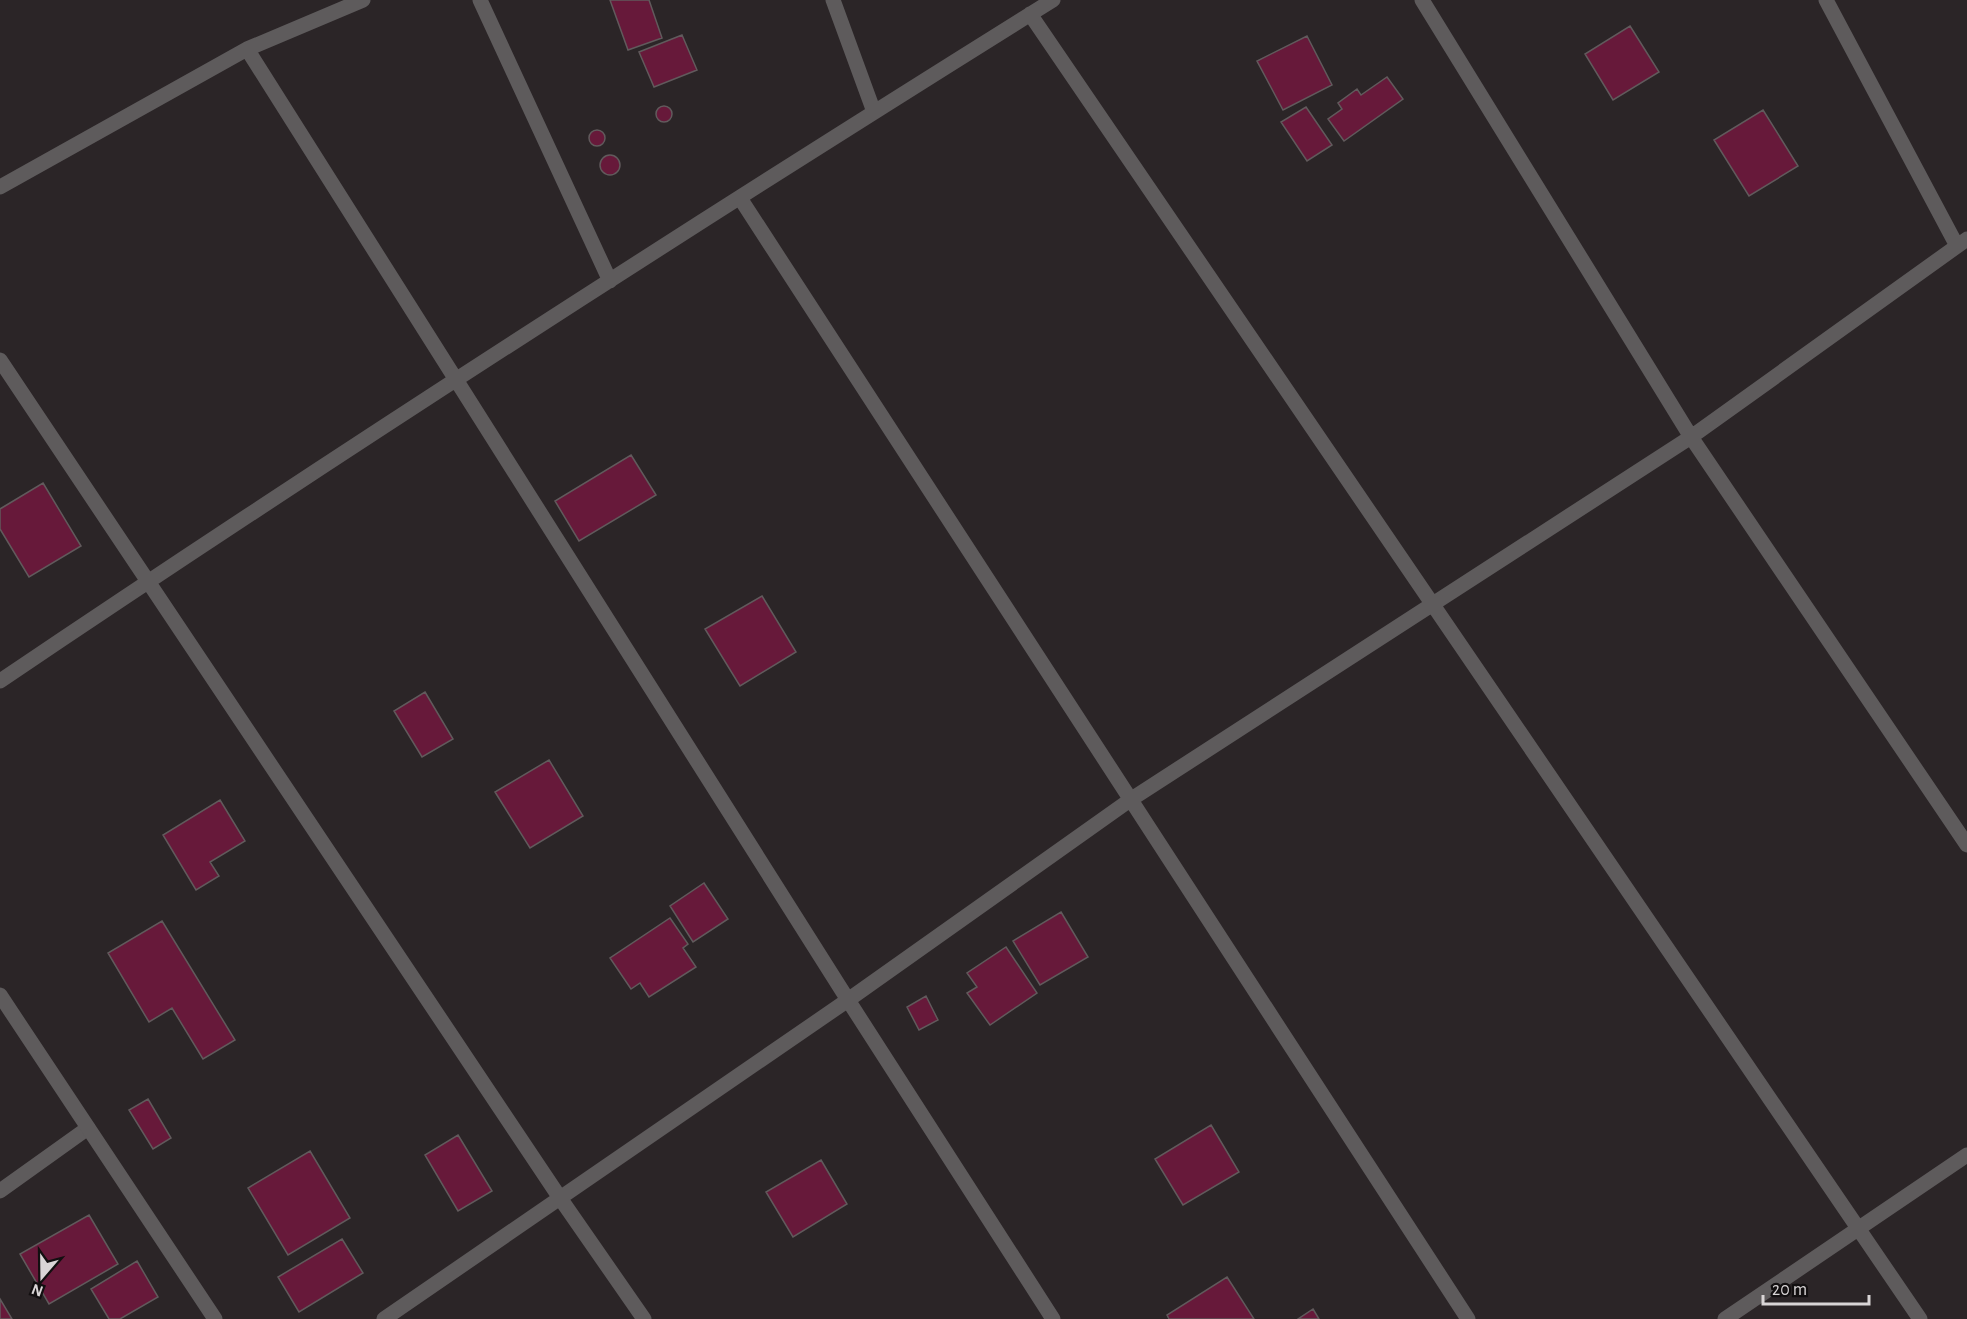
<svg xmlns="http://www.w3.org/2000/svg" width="1967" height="1319" font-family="'Alegreya Sans',sans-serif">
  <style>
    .building { fill: #67193a; stroke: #615a5c; stroke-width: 1.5 }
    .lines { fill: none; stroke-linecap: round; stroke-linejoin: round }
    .service { stroke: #5e5b5c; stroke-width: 15 }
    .minor { stroke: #5e5b5c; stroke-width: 15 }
  </style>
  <rect width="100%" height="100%" fill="#2b2527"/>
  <path class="building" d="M610,0H649L662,38L628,50Z
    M1630,26L1659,72L1613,100L1585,54Z
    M682,35L697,70L654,87L639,52Z
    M1307,36L1332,85L1283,110L1257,61Z
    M1387,77L1403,99L1344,141L1328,119L1342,109L1338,103L1357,89L1361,95Z
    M656 114a8 8 0 1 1 16 0a8 8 0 1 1-16 0Z
    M1306,107L1332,145L1307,161L1281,122Z
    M1763,110L1798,166L1749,196L1714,140Z
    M589 138a8 8 0 1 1 16 0a8 8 0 1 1-16 0Z
    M600 165a10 10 0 1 1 20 0a10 10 0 1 1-20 0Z
    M631,455L656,495L579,541L555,501Z
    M43,483L81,546L29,577L0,529V509Z
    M762,596L796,652L740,686L705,629Z
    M425,692L453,739L422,757L394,711Z
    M549,760L583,816L530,848L495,792Z
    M220,800L245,841L210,862L219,876L196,890L163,835Z
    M704,883L728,919L693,942L670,906Z
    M1061,912L1088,957L1040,985L1013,941Z
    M670,918L688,944L683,948L696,967L649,997L640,983L631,989L610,958Z
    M162,921L235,1040L203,1059L172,1008L149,1022L108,953Z
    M1006,947L1037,993L990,1025L967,993L977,987L967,973Z
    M926,996L938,1020L919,1030L907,1007Z
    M148,1099L171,1138L153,1149L129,1110Z
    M1211,1125L1239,1172L1183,1205L1155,1159Z
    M458,1135L492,1191L458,1211L425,1155Z
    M310,1151L350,1218L288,1255L248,1188Z
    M821,1160L847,1204L793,1237L766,1192Z
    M89,1215L118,1264L49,1304L20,1254Z
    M342,1239L363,1273L299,1312L278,1277Z
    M137,1261L158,1297L120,1319H109L91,1289Z
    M1227,1277L1254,1319H1169L1167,1315Z
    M0,1299L12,1319H0Z
    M1313,1309L1319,1319H1298Z"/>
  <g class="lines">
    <path class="service" d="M0,1191L88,1128"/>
    <path class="minor" d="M480,0L610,281
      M833,0L874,112
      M1422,0L1691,437L1967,845
      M1826,0L1957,246
      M1030,14L1920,1319
      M247,49L848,1000L1053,1319
      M0,187L247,49L363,0
      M740,198L1468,1319
      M0,360L560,1198L644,1319
      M0,681C347,447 699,221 1053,0
      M0,995L215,1319
      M384,1319L848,1000L1130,800L1691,437L1967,239
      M1725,1319L1967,1155"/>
  </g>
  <g transform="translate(42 1277) rotate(200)" stroke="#120f10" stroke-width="4.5" paint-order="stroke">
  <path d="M0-4.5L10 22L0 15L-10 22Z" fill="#d9d5d6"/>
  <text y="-9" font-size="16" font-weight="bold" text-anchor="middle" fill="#d9d5d6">N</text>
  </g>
  <path d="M1763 1295v9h106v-9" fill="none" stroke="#d9d5d6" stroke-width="3"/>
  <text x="1772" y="1295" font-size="18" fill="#d9d5d6" stroke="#120f10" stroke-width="4.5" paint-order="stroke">20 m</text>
</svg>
